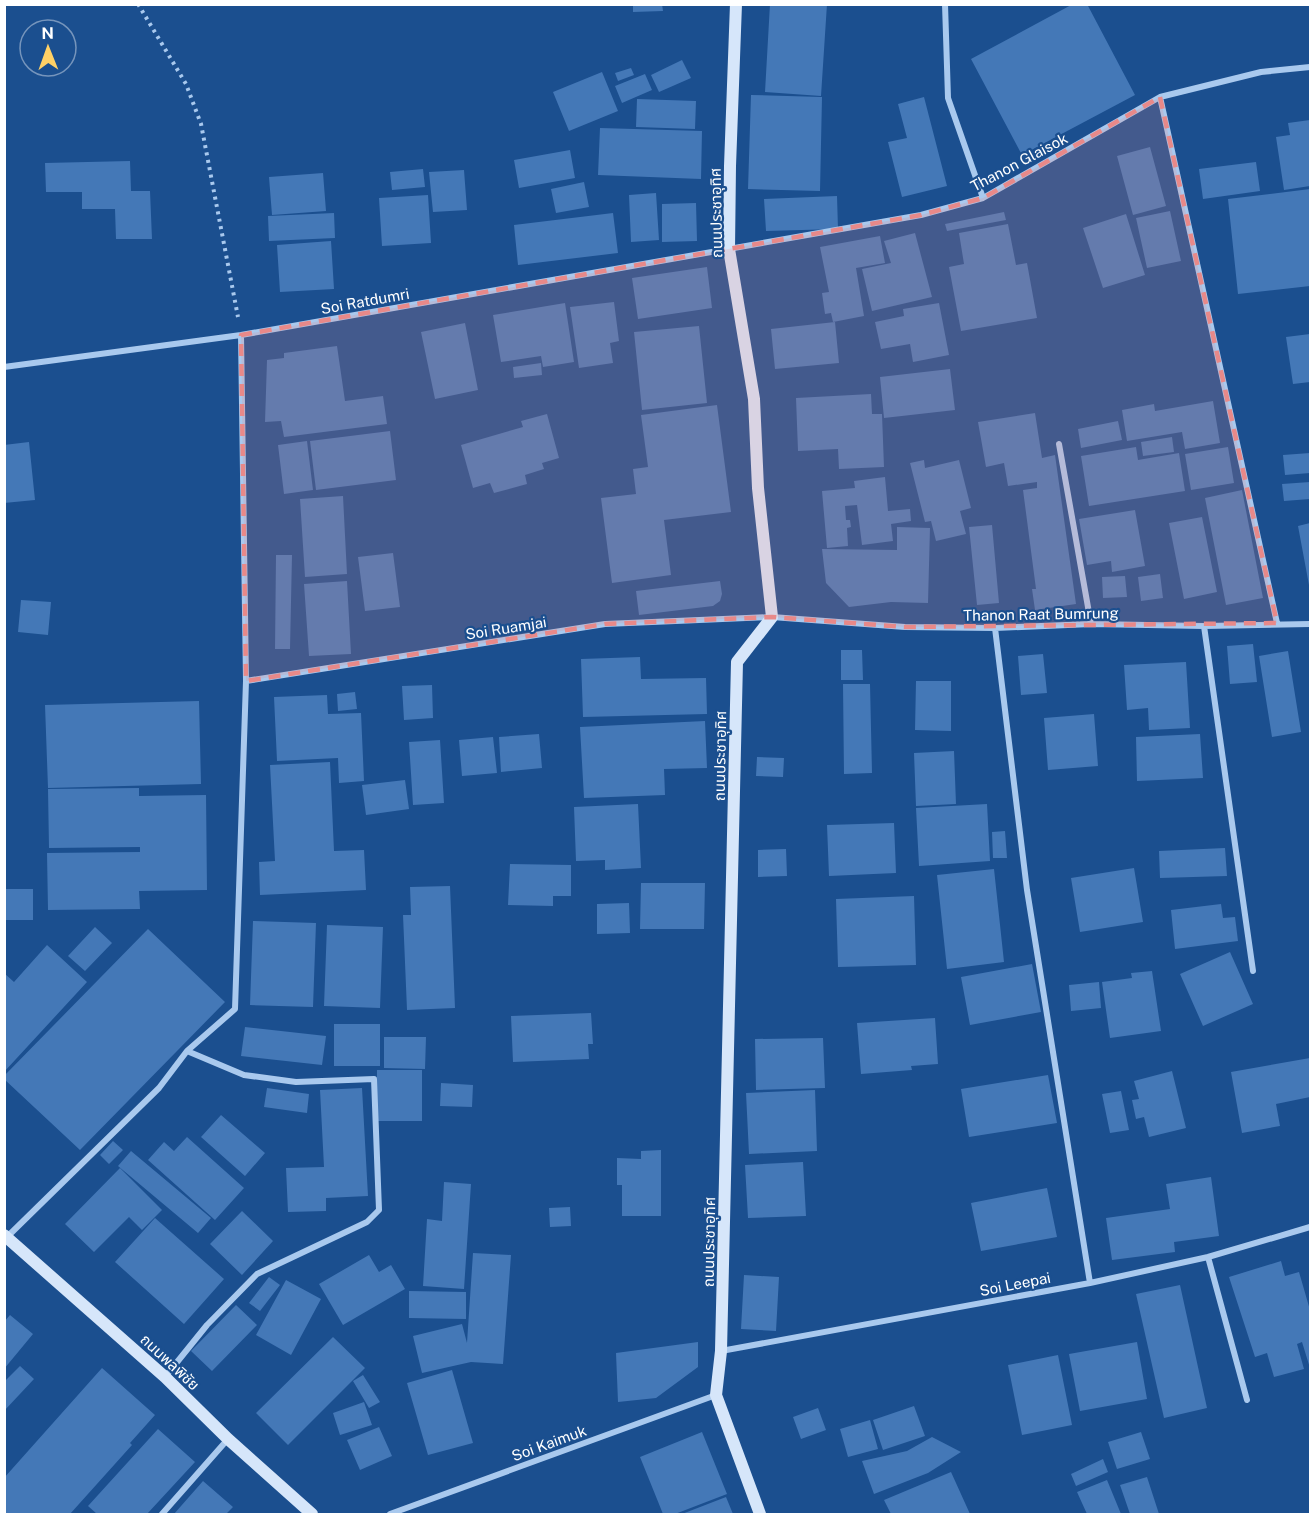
<svg xmlns="http://www.w3.org/2000/svg" width="1315" height="1519" font-family="'Public Sans','Noto Sans Thai',sans-serif">
  <style>
    .building { fill: #4478b7 }
    .lines { fill: none; stroke-linecap: round; stroke-linejoin: round }
    .path { stroke: #a9c9ee; stroke-width: 4; stroke-dasharray: 3 4.5; stroke-linecap: butt }
    .street { stroke: #a9c9ee; stroke-width: 6 }
    .secondary { stroke: #d6e6fa; stroke-width: 12 }
    .marked { fill: #e88989; fill-opacity: 0.2; stroke: #e88989; stroke-width: 4.5; stroke-dasharray: 12 8; stroke-linejoin: round }
    .labels { text-anchor: middle; dominant-baseline: central; stroke-width: 4.5; stroke-linejoin: round; paint-order: stroke }
    .street-label { font-size: 15px; fill: #fff; stroke: #1b4f8f }
  </style>
  <rect width="100%" height="100%" fill="#1b4f8f"/>
  <path class="building" d="M633,4H662L663,11L633,12Z
    M770,4H827L821,96L765,92Z
    M1073,4H1087L1135,95L1022,155L971,59Z
    M682,60L691,78L659,92L651,75Z
    M631,68L634,75L618,81L615,73Z
    M602,72L618,111L569,131L553,92Z
    M645,74L652,90L622,103L615,86Z
    M751,95L822,97L820,191L748,189Z
    M924,97L947,186L902,197L888,142L907,138L898,104Z
    M637,99L696,101L695,129L636,127Z
    M1310,120V186L1284,190L1276,137L1290,135L1288,123Z
    M600,128L702,131L701,179L598,175Z
    M1150,147L1166,206L1133,215L1117,156Z
    M570,150L575,178L519,188L514,160Z
    M130,161L131,191H150L152,239H116L115,209H82V192H46L45,163Z
    M1256,162L1260,191L1203,199L1199,169Z
    M423,169L425,187L392,190L390,172Z
    M464,170L467,210L433,212L429,172Z
    M323,173L326,211L272,215L269,177Z
    M584,182L589,207L556,213L551,189Z
    M1310,189V286L1238,294L1228,199Z
    M656,193L659,240L631,242L629,195Z
    M428,195L431,243L382,246L379,198Z
    M837,196L838,229L766,231L764,199Z
    M696,203L697,241L662,242V204Z
    M1170,211L1181,261L1147,268L1136,218Z
    M1004,212L1006,220L947,231L945,224Z
    M334,213L335,238L269,241L268,216Z
    M613,213L618,253L518,265L514,225Z
    M1126,214L1145,275L1103,288L1083,228Z
    M1008,224L1016,265L1027,263L1037,318L961,331L949,267L964,264L959,233Z
    M915,233L932,297L872,311L862,269L891,263L884,241Z
    M880,236L885,263L856,268L864,316L833,322L831,313L825,314L822,293L829,292L820,247Z
    M331,241L334,289L280,292L277,245Z
    M707,267L712,308L638,319L632,278Z
    M614,302L619,341L610,343L613,363L579,368L570,307Z
    M565,303L574,362L543,367L541,356L501,362L493,315Z
    M939,303L949,355L913,362L910,344L881,349L875,322L904,316L903,309Z
    M835,322L839,363L775,369L771,329Z
    M465,323L478,390L435,399L421,332Z
    M699,326L707,403L642,410L634,332Z
    M1310,334V382L1293,384L1286,337Z
    M337,346L345,401L383,396L387,424L284,437L281,421L265,422L267,360L284,358V353Z
    M541,363L542,375L514,378L513,367Z
    M950,369L955,410L884,418L880,377Z
    M871,394L872,414H882L884,467L839,469L838,449L798,451L796,398Z
    M1213,401L1220,443L1185,449L1182,432L1127,441L1122,410L1154,404L1155,411Z
    M717,405L731,512L664,520L671,575L612,583L601,498L636,494L633,469L648,467L641,415Z
    M1035,413L1042,458L1055,455L1076,604L1035,610L1032,589H1036L1023,490L1037,488V482L1008,486L1004,463L986,467L978,422Z
    M547,414L559,458L542,463L544,469L525,475L527,484L494,493L490,483L473,488L461,445L523,427L521,421Z
    M1118,421L1122,440L1081,448L1078,429Z
    M390,431L396,480L316,490L310,441Z
    M1172,437L1174,452L1143,456L1141,442Z
    M307,441L313,490L284,494L278,445Z
    M29,442L35,500L4,503V445Z
    M1136,447L1138,460L1179,453L1185,491L1089,506L1081,456Z
    M1228,447L1234,483L1191,490L1185,454Z
    M1310,453V473L1285,475L1283,455Z
    M924,460L925,468L959,460L971,508L960,511L966,534L936,541L931,521L925,522L910,463Z
    M885,477L888,511L910,509L911,521L891,524L893,541L862,545L857,505L845,506L846,520H850L851,527L847,528L848,546L827,548L822,491L855,488L854,481Z
    M1310,482V499L1284,501L1282,484Z
    M1242,490L1263,598L1226,605L1205,498Z
    M343,496L347,574L305,577L300,499Z
    M1135,510L1145,566L1112,572L1111,561L1087,565L1079,519Z
    M1202,517L1217,592L1184,599L1169,523Z
    M1310,523V585H1309L1298,526Z
    M992,525L999,603L977,605L969,527Z
    M897,527L930,528L928,603L891,602L849,607L826,583L822,549L897,550Z
    M393,553L400,607L365,611L358,557Z
    M276,555H292L290,649H275Z
    M1160,574L1163,598L1141,601L1138,577Z
    M1125,576L1127,597L1103,598L1102,577Z
    M347,581L351,654L309,656L304,584Z
    M720,581L722,594L720,601L713,606L639,615L636,591Z
    M21,600L51,602L48,635L18,632Z
    M1253,644L1257,682L1230,684L1227,646Z
    M841,650H862L863,680H841Z
    M1288,651L1301,732L1272,737L1259,656Z
    M1043,654L1047,693L1021,695L1018,656Z
    M640,657L641,679L706,678L707,714L583,717L581,659Z
    M1186,662L1190,728L1149,730L1148,708L1127,710L1124,665Z
    M916,681H951V731L915,730Z
    M843,684H870L872,773L844,774Z
    M432,685L433,718L404,720L402,686Z
    M355,692L357,709L338,711L337,694Z
    M327,695L328,714L361,713L364,781L339,783L338,758L277,761L274,697Z
    M199,701L201,784L48,788L45,705Z
    M1094,714L1098,766L1048,770L1044,718Z
    M705,721L707,768L664,769L665,795L584,798L580,727Z
    M539,734L542,768L501,772L499,737Z
    M1200,734L1203,778L1137,781L1136,737Z
    M493,737L497,773L462,776L459,740Z
    M440,740L444,803L413,805L409,742Z
    M954,751L956,804L916,806L914,753Z
    M757,757L784,758L783,777L756,776Z
    M330,762L334,851L364,850L366,890L260,895L259,862L275,861L270,765Z
    M405,780L409,809L366,815L362,785Z
    M139,788V796L206,795L207,890L139,891L140,909L48,910L47,853L140,852V847L49,848L48,789Z
    M638,804L641,868L605,870V860L576,861L574,807Z
    M987,804L990,861L919,866L916,808Z
    M894,823L896,873L829,876L827,825Z
    M1005,831L1007,858H993L992,832Z
    M1225,848L1227,876L1160,878L1159,851Z
    M786,849L787,876L758,877V850Z
    M510,864L571,865V896H553V906L508,905Z
    M1134,868L1143,922L1080,932L1071,878Z
    M994,869L1004,962L947,969L937,875Z
    M641,883H705L704,929H640Z
    M450,886L455,1008L407,1010L403,915H411L410,887Z
    M4,889H33V920H4Z
    M914,896L916,965L838,967L836,899Z
    M629,903L630,933L597,934V904Z
    M1221,904L1223,918L1235,917L1238,941L1175,949L1171,910Z
    M253,921L316,923L313,1007L250,1005Z
    M327,925L383,927L380,1008L324,1006Z
    M95,927L112,943L85,971L68,956Z
    M148,929L225,1002L80,1150L4,1079V1076Z
    M47,945L87,982L4,1072V973L14,982Z
    M1230,952L1253,1004L1203,1026L1180,974Z
    M1032,964L1041,1012L970,1025L961,977Z
    M1152,971L1161,1031L1110,1038L1102,982L1132,978L1131,973Z
    M1099,982L1101,1008L1071,1011L1069,985Z
    M591,1013L593,1044H588L589,1059L513,1062L511,1016Z
    M935,1018L938,1064L911,1066L912,1070L861,1074L857,1023Z
    M334,1024H380V1066H334Z
    M245,1027L326,1036L322,1065L241,1056Z
    M384,1037H426L425,1069L384,1068Z
    M823,1038L825,1088L756,1090L755,1039Z
    M1310,1058V1097L1276,1104L1280,1126L1242,1133L1231,1072Z
    M377,1070H422V1121H377Z
    M1172,1071L1186,1128L1149,1137L1144,1117L1136,1119L1132,1100L1139,1099L1134,1081Z
    M1048,1075L1057,1123L969,1137L961,1089Z
    M441,1083L473,1085L472,1107L440,1106Z
    M267,1088L309,1094L307,1113L264,1107Z
    M362,1088L368,1196L326,1198V1211L288,1212L286,1168L324,1167L320,1090Z
    M815,1090L817,1151L749,1154L746,1093Z
    M1121,1091L1129,1130L1110,1133L1102,1094Z
    M221,1115L265,1153L245,1176L201,1137Z
    M187,1137L244,1188L215,1220L148,1160L164,1142L174,1151Z
    M113,1141L123,1150L109,1164L100,1155Z
    M661,1150V1216H622V1185H617V1158L641,1159V1151Z
    M131,1151L211,1218L198,1233L118,1166Z
    M803,1162L806,1216L748,1218L745,1165Z
    M120,1168L162,1210L142,1230L129,1217L94,1252L65,1224Z
    M1211,1177L1219,1236L1174,1242L1175,1252L1112,1260L1106,1218L1170,1209L1166,1184Z
    M444,1182L471,1184L464,1289L423,1286L427,1219L442,1221Z
    M1047,1188L1057,1237L981,1251L971,1203Z
    M570,1207L571,1226L550,1227L549,1208Z
    M242,1211L273,1241L242,1275L210,1244Z
    M155,1218L224,1279L184,1324L115,1262Z
    M473,1253L511,1255L503,1364L471,1362L422,1373L413,1336L462,1324L467,1343Z
    M369,1255L379,1272L391,1265L405,1289L343,1325L319,1284Z
    M1281,1261L1285,1276L1299,1272L1310,1310V1368L1302,1342L1297,1344L1304,1369L1274,1377L1267,1353L1255,1357L1229,1277Z
    M744,1275L779,1277L776,1331L741,1329Z
    M269,1277L280,1285L260,1311L249,1303Z
    M286,1280L321,1299L291,1355L256,1335Z
    M1180,1285L1207,1408L1164,1418L1136,1294Z
    M409,1291L466,1292V1319L409,1318Z
    M236,1305L257,1325L212,1371L191,1351Z
    M10,1315L33,1334L4,1369V1322Z
    M333,1337L365,1368L288,1445L256,1413Z
    M698,1342V1367L656,1398L618,1402L616,1353Z
    M1137,1342L1147,1399L1080,1411L1069,1354Z
    M1058,1355L1072,1425L1022,1435L1008,1365Z
    M20,1366L34,1379L4,1411V1382Z
    M102,1368L155,1415L130,1443L132,1445L70,1514H4V1478Z
    M452,1370L473,1443L428,1455L407,1383Z
    M363,1375L380,1402L369,1408L353,1381Z
    M364,1402L372,1425L340,1435L333,1413Z
    M914,1406L925,1436L883,1450L873,1420Z
    M818,1408L826,1430L801,1439L793,1417Z
    M870,1420L878,1449L848,1457L840,1429Z
    M379,1427L392,1456L360,1470L347,1440Z
    M158,1429L195,1462L147,1514H97L88,1506Z
    M702,1432L727,1494L675,1514H663L640,1457Z
    M1141,1432L1150,1459L1117,1469L1108,1442Z
    M932,1437L961,1452L928,1473L874,1494L862,1461L907,1451Z
    M1103,1459L1108,1472L1076,1486L1071,1474Z
    M951,1472L970,1514H891L884,1500Z
    M1147,1477L1159,1514H1130L1120,1485Z
    M1107,1480L1121,1514H1087L1077,1492Z
    M203,1481L233,1507L226,1514H174Z
    M726,1497L733,1514H682Z"/>
  <g class="lines">
    <path class="path" d="M138,4L186,84L201,124L238,317"/>
    <path class="street" d="M945,4L948,98L983,198
      M1160,97L1277,623
      M4,367L241,335L921,215L983,198L1160,97L1261,72L1310,67
      M1059,444L1091,624
      M1204,626L1253,971
      M995,628L1027,890L1090,1283
      M246,681L605,624L772,617L905,627L995,628L1091,624L1204,626L1310,624
      M7,1237L159,1088L187,1051L235,1009L246,681L241,335
      M1208,1257L1247,1400
      M721,1351L1090,1283L1208,1257L1310,1227
      M165,1377L207,1325L257,1274L367,1222L379,1210L374,1079L296,1082L244,1075L187,1051
      M162,1514L228,1439
      M390,1514L716,1395"/>
    <path class="secondary" d="M736,4L730,166L729,249L754,399L758,488L772,617L737,662L721,1351L716,1395L760,1514
      M4,1235L165,1377L228,1439L312,1514"/>
  </g>
  <path class="marked" d="M1160,97L1277,623L905,627L772,617L605,624L246,681L241,335L921,215L983,198Z"/>
  <g class="labels">
    <g class="street-label">
      <text transform="translate(1019 162) rotate(-28)">Thanon Glaisok</text>
      <text transform="translate(716 213) rotate(-91)">ถนนประชาอุทิศ</text>
      <text transform="translate(365 301) rotate(-10)">Soi Ratdumri</text>
      <text transform="translate(1041 614) rotate(-1)">Thanon Raat Bumrung</text>
      <text transform="translate(506 628) rotate(-9)">Soi Ruamjai</text>
      <text transform="translate(720 756) rotate(-89)">ถนนประชาอุทิศ</text>
      <text transform="translate(709 1242) rotate(-89)">ถนนประชาอุทิศ</text>
      <text transform="translate(1015 1284) rotate(-11)">Soi Leepai</text>
      <text transform="translate(170 1362) rotate(43)">ถนนพลพิชัย</text>
      <text transform="translate(549 1443) rotate(-20)">Soi Kaimuk</text>
    </g>
  </g>
  <rect width="1315" height="1519" fill="none" stroke="#ffffff" stroke-width="12"/>
  <g transform="translate(48 48) rotate(359)"><circle r="28" fill="#1b4f8f" stroke="#7695bc" stroke-width="1.5"/>
  <path d="M0-4.5L10 22L0 15L-10 22Z" fill="#ffd166"/>
  <text y="-9" font-size="16" font-weight="bold" text-anchor="middle" fill="#ffffff">N</text>
  </g>
</svg>
